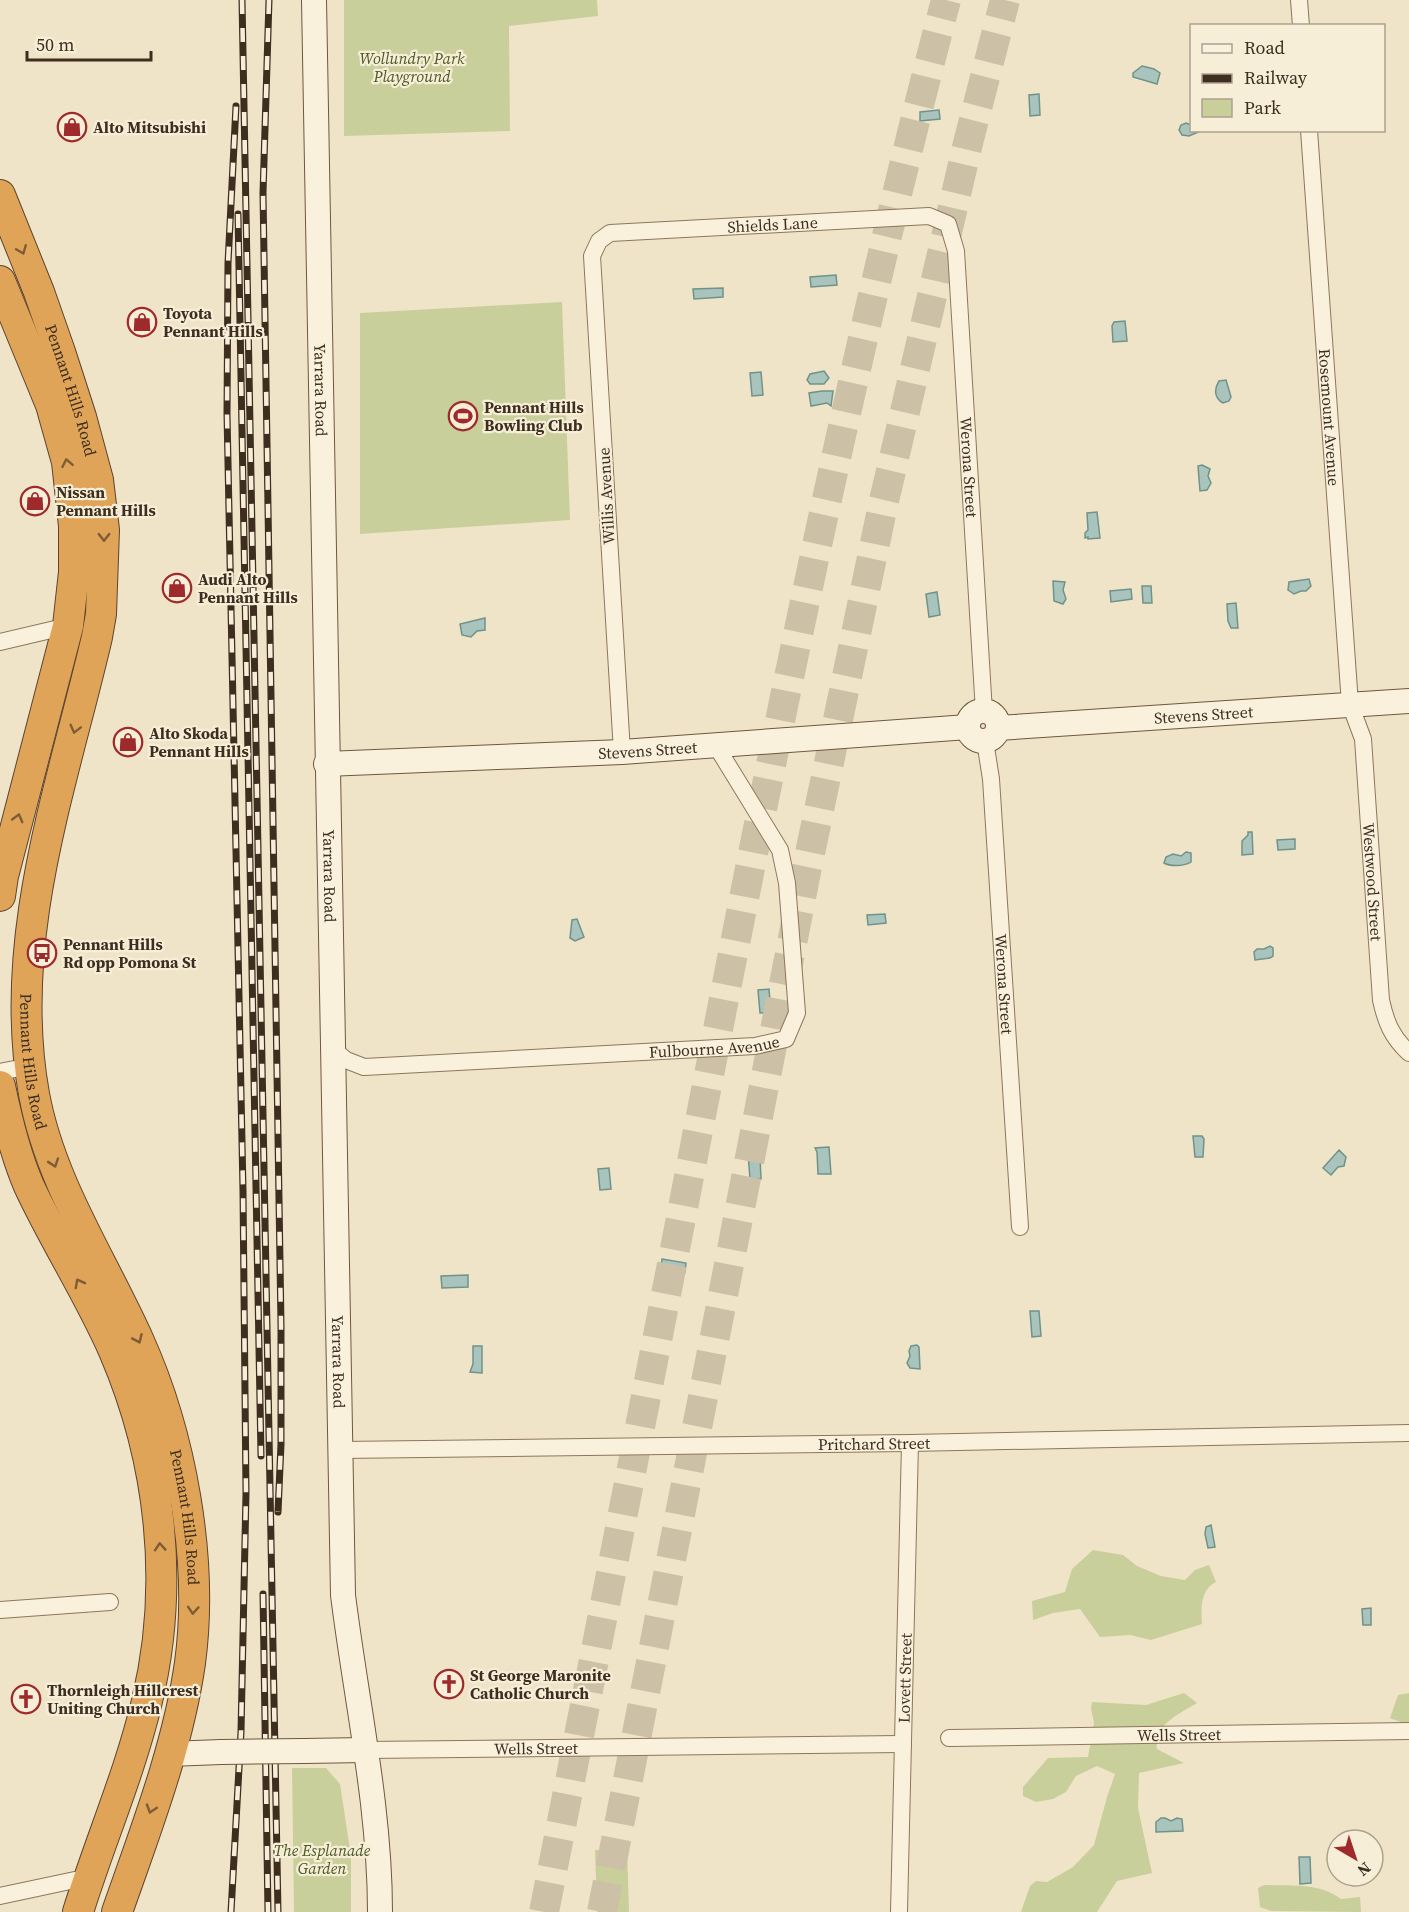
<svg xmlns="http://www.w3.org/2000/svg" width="1409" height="1912" font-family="'Source Serif 4',serif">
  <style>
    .green { fill: #c9cf9b }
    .water { fill: #a9c4bc; stroke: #6f938a; stroke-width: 1.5 }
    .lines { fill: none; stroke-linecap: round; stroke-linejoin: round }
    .highway-tunnel { stroke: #ccc0a6; stroke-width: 30; stroke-dasharray: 30 15; stroke-linecap: butt }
    .street-casing { stroke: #8d765c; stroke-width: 18 }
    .secondary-casing { stroke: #6f573f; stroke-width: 26 }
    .highway-casing { stroke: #5b4430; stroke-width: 32 }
    .street { stroke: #faf1dc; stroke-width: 16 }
    .secondary { stroke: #faf1dc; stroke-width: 24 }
    .highway { stroke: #e0a458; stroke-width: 30 }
    .rail-casing { stroke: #3d2e20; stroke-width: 7 }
    .rail { stroke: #f7eed8; stroke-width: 4.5; stroke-dasharray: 14; stroke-linecap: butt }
    .secondary-bridge-casing { stroke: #6f573f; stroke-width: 26; stroke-linecap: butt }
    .secondary-bridge { stroke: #faf1dc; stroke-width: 24 }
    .oneway { stroke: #7e5d36 }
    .labels { text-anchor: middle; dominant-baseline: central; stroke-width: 4.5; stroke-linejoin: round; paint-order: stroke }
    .park-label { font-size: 16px; font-style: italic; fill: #4d5a26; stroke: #f7eed8 }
    .poi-label { font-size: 16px; font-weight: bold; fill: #3d2e20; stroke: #f7eed8; text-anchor: start }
    .street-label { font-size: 16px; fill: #3d2e20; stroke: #f7eed8 }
  </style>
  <rect width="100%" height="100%" fill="#f0e4c8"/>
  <path class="green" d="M344,0H597L598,16L509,26L510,131L344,136Z
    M562,302L570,520L360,534V313Z
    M1093,1550L1123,1555L1137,1566L1161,1576L1185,1580L1195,1570L1209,1565L1216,1582C1200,1590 1201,1608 1202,1624L1151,1640L1130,1635L1100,1637L1080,1609L1053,1613L1033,1620L1032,1601L1065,1592L1072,1569Z
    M1184,1693L1197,1703C1179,1714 1153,1725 1157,1749L1184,1763L1139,1773L1138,1808L1152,1873L1117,1881L1097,1912H1021L1030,1886L1036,1881L1047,1882L1073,1867L1094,1845L1107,1797L1115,1774L1097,1766L1076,1776L1066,1792L1053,1799L1036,1802L1023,1796V1787L1048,1758L1088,1757L1094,1723L1091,1709L1092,1702L1146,1705Z
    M1409,1693V1723H1403L1390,1718L1398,1695Z
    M292,1768H326L340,1784L351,1856V1912H294Z
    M627,1849L629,1912H597L595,1850Z
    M1264,1885C1290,1886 1319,1882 1341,1899L1360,1897L1361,1912L1271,1911L1260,1907L1258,1888Z"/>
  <path class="water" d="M1142,66L1154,69L1160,73L1157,84L1133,77V73Z
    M1039,94L1040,115L1030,116L1029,95Z
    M939,110L940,119L920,121V112Z
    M1186,123L1191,125L1192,130L1201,131L1189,136L1182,135L1179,130L1181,125Z
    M836,275L837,285L811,287L810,277Z
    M723,288V297L694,299L693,289Z
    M1125,321L1127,341L1113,342L1112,326L1114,322Z
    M824,371L829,378L824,384H810L807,380L810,374Z
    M761,372L763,395L752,396L750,373Z
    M1226,380L1231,397L1229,401L1223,403C1214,398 1214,389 1219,381Z
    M822,391H833L831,406L827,403L811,406L809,393Z
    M1202,465L1210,469L1208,476L1211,483L1207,490L1200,491L1198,466Z
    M1097,512L1100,538L1088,539V537L1085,538V533L1088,530L1087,513Z
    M1309,579L1311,586L1306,591H1301L1294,594L1288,590L1289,582Z
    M1053,581L1065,582L1063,590L1066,599L1063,604L1054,601Z
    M1142,586H1151L1152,603H1143Z
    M1131,589L1132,599L1111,602L1110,591Z
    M937,592L940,615L929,617L926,594Z
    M1236,603L1238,628H1231L1228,621L1227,604Z
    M485,618V630L477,631L471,637L462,635L460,624Z
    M1248,832H1252L1253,854L1242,855V841L1248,835Z
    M1295,839V849L1278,850L1277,840Z
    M1186,852L1191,853V862C1185,866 1171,867 1164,863L1166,857L1173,854L1181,856Z
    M885,914L886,923L868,925L867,915Z
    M577,919L584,937L575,941L570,938L572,920Z
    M1270,946L1273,948V956L1270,958L1255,960L1254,952L1257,949H1264Z
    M769,989L771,1012L760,1013L758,990Z
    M1193,1136H1202L1204,1139L1203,1157H1195Z
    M829,1147L831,1174H818L817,1152L815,1148Z
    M1339,1150L1346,1157L1344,1166L1338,1167L1331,1175L1323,1168Z
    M748,1153H755L760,1157L761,1179H750Z
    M609,1168L611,1189L600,1190L598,1169Z
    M662,1259L686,1263L685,1272L661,1269Z
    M468,1275V1287L442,1288L441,1276Z
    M1030,1311H1039L1041,1336L1032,1337Z
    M917,1345L919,1347L920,1369L910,1368L907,1363L910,1356L909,1351L911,1346Z
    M473,1346H482V1373L470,1372L473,1364Z
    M1211,1525L1215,1547L1208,1548L1205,1534L1206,1527Z
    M1371,1608V1625H1363L1362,1609Z
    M1161,1818H1165L1171,1821L1177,1818L1182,1819L1183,1831L1156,1832V1822Z
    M1299,1857H1310L1311,1883L1300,1884Z"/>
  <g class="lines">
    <path class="highway-tunnel" d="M544,1912C595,1655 646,1398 696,1141C771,759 847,377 946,0
      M602,1912L806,872L883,505L968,143L1005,0"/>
    <g class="street-casing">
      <g id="street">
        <path d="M1299,0L1301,26"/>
        <path id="s1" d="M1309,130L1350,704L1363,739L1381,1000C1386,1023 1392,1037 1409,1053"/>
        <path d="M0,642L68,626"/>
        <path id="s2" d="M985,741L991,779L1020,1227"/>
        <path id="s3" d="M622,752L592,256L599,241L610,233L929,216L948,224L956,251L984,712"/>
        <path id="s4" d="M331,1047L346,1060L364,1067L755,1046L786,1039L797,1013L787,883L780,850L715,744"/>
        <path d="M0,1072L30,1066"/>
        <path id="s5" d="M340,1450L910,1443L1409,1433"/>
        <path d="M0,1610L110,1602"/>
        <path id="s6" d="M949,1738L1409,1731"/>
        <path id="s7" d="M365,1750L903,1744"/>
        <path d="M0,1896L89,1877"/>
        <path id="s8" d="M899,1912L910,1443"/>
      </g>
    </g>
    <g class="secondary-casing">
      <g id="secondary">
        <path id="s9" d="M314,0L343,1595C356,1700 380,1806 380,1912"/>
        <circle cx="983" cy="726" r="15"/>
        <path id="s10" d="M998,728L1409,701"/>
        <path id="s11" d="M326,764L622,752L968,727"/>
        <path d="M304,1751L365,1750"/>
        <path d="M169,1754L221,1752"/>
      </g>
    </g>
    <g class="highway-casing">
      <g id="highway">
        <path id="s12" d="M0,195L39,292L60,352L81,417L98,480L104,530L101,614L97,637C62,787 6,939 34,1094C50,1182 102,1259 138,1339C181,1434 204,1559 190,1663C178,1747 145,1832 117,1912"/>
        <path d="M0,281L51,405L67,462L74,526V572L68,626L3,876L0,896"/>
        <path d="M0,1086C7,1120 15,1154 29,1186C55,1242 89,1294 114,1351C161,1460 175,1585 147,1701C130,1773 100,1841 78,1912"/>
      </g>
    </g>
    <use href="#street" class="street"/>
    <use href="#secondary" class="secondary"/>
    <use href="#highway" class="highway"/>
    <g class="rail-casing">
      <path id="rail" d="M242,0L278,1912
        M269,0L263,193L281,1325V1444L278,1512
        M238,214L261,1456
        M263,1594L268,1912
        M231,1912L241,1732L246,1493L243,1190L227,414L228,263L236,106"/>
    </g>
    <use href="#rail" class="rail"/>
    <g class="secondary-bridge-casing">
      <path id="secondary-bridge" d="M221,1752L304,1751"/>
    </g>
    <use href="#secondary-bridge" class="secondary-bridge"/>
  </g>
  <defs><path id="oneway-chevron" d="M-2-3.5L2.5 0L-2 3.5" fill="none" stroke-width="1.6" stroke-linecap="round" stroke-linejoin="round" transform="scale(1.5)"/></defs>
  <g class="oneway">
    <use href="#oneway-chevron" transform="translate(22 250) rotate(68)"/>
    <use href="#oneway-chevron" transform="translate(67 463) rotate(-101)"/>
    <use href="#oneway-chevron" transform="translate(104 537) rotate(90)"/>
    <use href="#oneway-chevron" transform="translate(75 729) rotate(104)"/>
    <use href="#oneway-chevron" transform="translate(18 818) rotate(-75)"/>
    <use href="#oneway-chevron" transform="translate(54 1163) rotate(71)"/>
    <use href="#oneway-chevron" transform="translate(79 1283) rotate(-118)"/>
    <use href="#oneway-chevron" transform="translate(138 1339) rotate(66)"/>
    <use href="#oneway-chevron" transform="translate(160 1547) rotate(-94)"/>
    <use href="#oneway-chevron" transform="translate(193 1610) rotate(94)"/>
    <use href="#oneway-chevron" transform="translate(151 1809) rotate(108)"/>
  </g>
  <defs>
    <g id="shop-ring" transform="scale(1.5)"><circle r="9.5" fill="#f7eed8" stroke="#9e2a2b" stroke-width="1.5"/><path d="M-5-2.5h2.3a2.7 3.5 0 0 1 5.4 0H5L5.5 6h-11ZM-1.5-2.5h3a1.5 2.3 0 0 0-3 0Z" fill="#9e2a2b"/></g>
    <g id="stadium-ring" transform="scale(1.5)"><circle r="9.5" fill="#f7eed8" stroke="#9e2a2b" stroke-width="1.5"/><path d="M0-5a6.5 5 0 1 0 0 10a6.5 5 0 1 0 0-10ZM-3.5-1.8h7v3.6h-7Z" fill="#9e2a2b"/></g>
    <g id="bus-ring" transform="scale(1.5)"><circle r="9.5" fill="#f7eed8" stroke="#9e2a2b" stroke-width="1.5"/><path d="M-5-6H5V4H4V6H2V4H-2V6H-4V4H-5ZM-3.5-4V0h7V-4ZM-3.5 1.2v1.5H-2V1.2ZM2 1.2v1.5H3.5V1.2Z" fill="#9e2a2b"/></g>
    <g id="church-ring" transform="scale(1.5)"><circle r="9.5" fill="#f7eed8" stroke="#9e2a2b" stroke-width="1.5"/><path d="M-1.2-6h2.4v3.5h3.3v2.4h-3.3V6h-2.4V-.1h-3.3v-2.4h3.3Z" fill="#9e2a2b"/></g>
  </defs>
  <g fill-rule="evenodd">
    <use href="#shop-ring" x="72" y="127"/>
    <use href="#shop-ring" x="142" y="322"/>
    <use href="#stadium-ring" x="463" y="416"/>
    <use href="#shop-ring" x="35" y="501"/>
    <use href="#shop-ring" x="177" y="588"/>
    <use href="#shop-ring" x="128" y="742"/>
    <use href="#bus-ring" x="42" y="953"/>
    <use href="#church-ring" x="449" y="1684"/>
    <use href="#church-ring" x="26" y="1699"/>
  </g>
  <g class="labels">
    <g class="park-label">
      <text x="412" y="58">Wollundry Park<tspan x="412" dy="18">Playground</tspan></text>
      <text x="322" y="1850">The Esplanade<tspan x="322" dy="18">Garden</tspan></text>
    </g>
    <g class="poi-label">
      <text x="93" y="127">Alto Mitsubishi</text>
      <text x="163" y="313">Toyota<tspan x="163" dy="18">Pennant Hills</tspan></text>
      <text x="484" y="407">Pennant Hills<tspan x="484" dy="18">Bowling Club</tspan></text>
      <text x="56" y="492">Nissan<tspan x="56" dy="18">Pennant Hills</tspan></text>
      <text x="198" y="579">Audi Alto<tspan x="198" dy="18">Pennant Hills</tspan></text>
      <text x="149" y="733">Alto Skoda<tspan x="149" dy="18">Pennant Hills</tspan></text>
      <text x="63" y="944">Pennant Hills<tspan x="63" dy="18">Rd opp Pomona St</tspan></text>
      <text x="470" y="1675">St George Maronite<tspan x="470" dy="18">Catholic Church</tspan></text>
      <text x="47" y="1690">Thornleigh Hillcrest<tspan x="47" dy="18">Uniting Church</tspan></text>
    </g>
    <g class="street-label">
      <text stroke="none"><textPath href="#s3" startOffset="690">Shields Lane</textPath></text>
      <text stroke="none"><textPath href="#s12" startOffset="208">Pennant Hills Road</textPath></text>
      <text stroke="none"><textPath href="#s9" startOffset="390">Yarrara Road</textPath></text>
      <text stroke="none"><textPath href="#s1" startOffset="288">Rosemount Avenue</textPath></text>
      <text stroke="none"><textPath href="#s3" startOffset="1112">Werona Street</textPath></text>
      <text transform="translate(606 496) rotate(-93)">Willis Avenue</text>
      <text stroke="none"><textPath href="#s10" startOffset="206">Stevens Street</textPath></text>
      <text stroke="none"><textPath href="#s11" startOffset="322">Stevens Street</textPath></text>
      <text stroke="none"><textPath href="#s9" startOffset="876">Yarrara Road</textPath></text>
      <text stroke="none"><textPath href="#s1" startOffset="756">Westwood Street</textPath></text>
      <text stroke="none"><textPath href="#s2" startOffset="244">Werona Street</textPath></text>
      <text stroke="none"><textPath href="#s4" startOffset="390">Fulbourne Avenue</textPath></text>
      <text stroke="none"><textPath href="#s12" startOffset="892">Pennant Hills Road</textPath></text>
      <text stroke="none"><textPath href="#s9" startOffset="1362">Yarrara Road</textPath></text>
      <text stroke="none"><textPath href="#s5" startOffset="534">Pritchard Street</textPath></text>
      <text stroke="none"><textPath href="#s12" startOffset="1377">Pennant Hills Road</textPath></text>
      <text stroke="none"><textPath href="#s8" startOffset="234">Lovett Street</textPath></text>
      <text stroke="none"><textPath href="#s6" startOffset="230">Wells Street</textPath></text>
      <text stroke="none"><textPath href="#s7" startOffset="171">Wells Street</textPath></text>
    </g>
  </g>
  <rect x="1190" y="24" width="195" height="108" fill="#f7eed8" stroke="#ada18e" stroke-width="1.5"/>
  <rect x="1202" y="44" width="30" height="9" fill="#faf1dc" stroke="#ada18e" stroke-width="1.5"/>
  <text x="1244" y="54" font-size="18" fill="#3d2e20">Road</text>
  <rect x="1202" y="74" width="30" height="9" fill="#3d2e20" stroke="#ada18e" stroke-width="1.5"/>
  <text x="1244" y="84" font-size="18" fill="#3d2e20">Railway</text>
  <rect x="1202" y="99" width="30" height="18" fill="#c9cf9b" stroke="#ada18e" stroke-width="1.5"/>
  <text x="1244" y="114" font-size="18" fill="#3d2e20">Park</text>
  <g transform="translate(1355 1858) rotate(141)"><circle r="28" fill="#f7eed8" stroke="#ada18e" stroke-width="1.5"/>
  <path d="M0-4.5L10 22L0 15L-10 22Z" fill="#9e2a2b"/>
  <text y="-9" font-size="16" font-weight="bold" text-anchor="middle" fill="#3d2e20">N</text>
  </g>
  <path d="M27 51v9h124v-9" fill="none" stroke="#3d2e20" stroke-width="3"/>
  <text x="36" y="51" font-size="18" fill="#3d2e20" stroke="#f7eed8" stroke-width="4.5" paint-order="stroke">50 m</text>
</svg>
